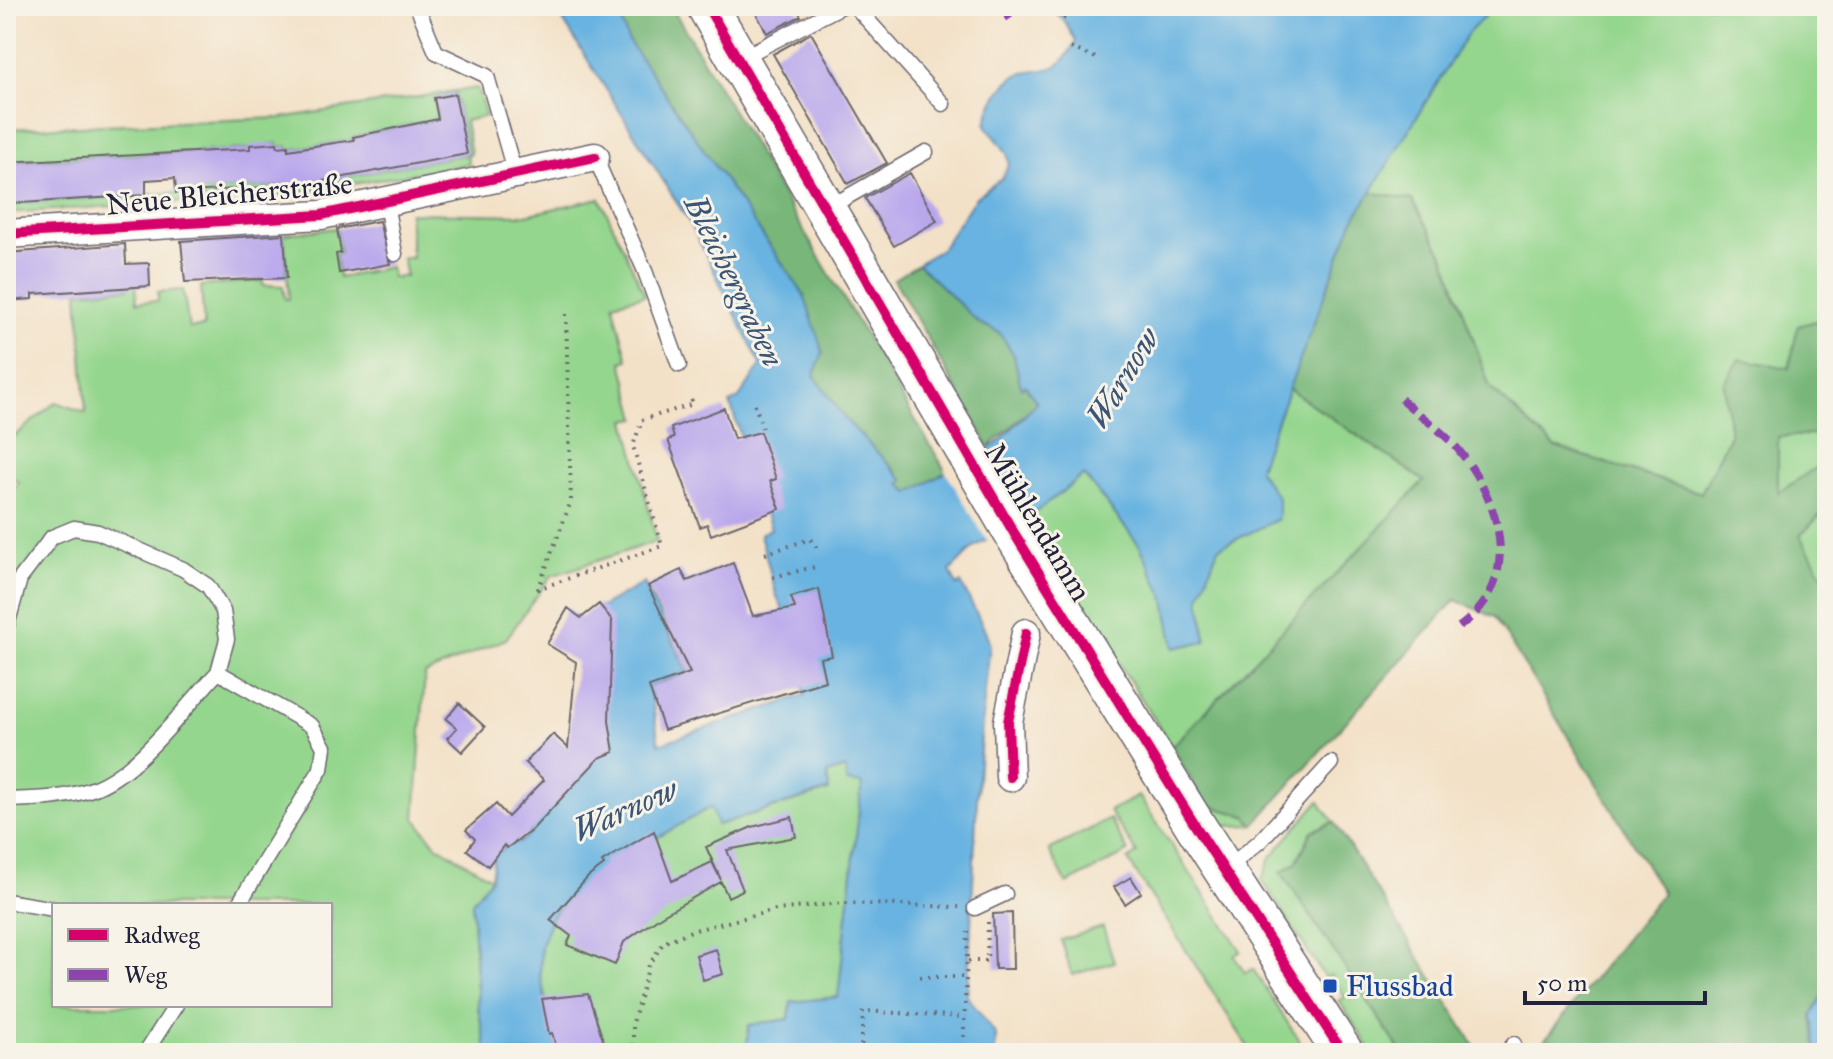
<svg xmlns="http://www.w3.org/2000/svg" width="1833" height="1059" font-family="'IM FELL Great Primer',serif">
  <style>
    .green { fill: #95d68e; stroke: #5c7c64; stroke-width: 2; fill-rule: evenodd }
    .forest { fill: #78b779; stroke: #4d6c5a; stroke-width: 2 }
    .water { fill: #68b3e1; stroke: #456a8e; stroke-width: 2 }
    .pier { fill: #f3e1c7 }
    .building { fill: #b9a7ec }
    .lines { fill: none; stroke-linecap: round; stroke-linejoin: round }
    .lane-casing { stroke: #6b656c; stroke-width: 17 }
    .street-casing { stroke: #6b656c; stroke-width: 31 }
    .secondary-casing { stroke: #6b656c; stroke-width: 43 }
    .path { stroke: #6b656c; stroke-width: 4; stroke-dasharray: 2 6; stroke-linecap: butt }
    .lane { stroke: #fff; stroke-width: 14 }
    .street { stroke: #fff; stroke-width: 28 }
    .secondary { stroke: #fff; stroke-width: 40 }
    .quiet { stroke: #8e44ad; stroke-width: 8; stroke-dasharray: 16 8; stroke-linecap: butt }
    .cycleway-casing { stroke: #f7f3e8; stroke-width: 15 }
    .cycleway { stroke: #d6006c; stroke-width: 10 }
    .transit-dot { fill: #1a4fb4; stroke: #f7f3e8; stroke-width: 3 }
    .labels { text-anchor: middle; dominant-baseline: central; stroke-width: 6; stroke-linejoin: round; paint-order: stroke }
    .street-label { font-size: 30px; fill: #22223b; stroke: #f7f3e8 }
    .transit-label { font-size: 30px; fill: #164399; stroke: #f7f3e8; text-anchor: start }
    .water-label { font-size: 32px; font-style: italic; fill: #3a5575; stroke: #f7f3e8 }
  </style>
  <rect width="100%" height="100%" fill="#f7f3e8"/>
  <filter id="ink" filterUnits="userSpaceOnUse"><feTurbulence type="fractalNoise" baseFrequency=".0125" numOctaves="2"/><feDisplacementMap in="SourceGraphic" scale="16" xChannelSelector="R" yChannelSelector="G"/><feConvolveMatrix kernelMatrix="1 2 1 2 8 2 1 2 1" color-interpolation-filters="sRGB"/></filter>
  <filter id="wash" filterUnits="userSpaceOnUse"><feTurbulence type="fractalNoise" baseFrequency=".006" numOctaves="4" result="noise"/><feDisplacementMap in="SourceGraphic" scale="32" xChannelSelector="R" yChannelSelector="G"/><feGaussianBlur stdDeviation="1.8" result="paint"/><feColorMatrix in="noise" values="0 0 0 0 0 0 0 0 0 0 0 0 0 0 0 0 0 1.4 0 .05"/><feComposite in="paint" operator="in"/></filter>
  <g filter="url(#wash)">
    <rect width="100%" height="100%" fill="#f3e1c7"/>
    <path class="green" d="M1495,6H1827V318L1798,326L1790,368L1724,384L1730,435L1702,493L1555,447L1490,388L1445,258L1412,200L1369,192L1468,33Z
      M477,88L486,116L465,121L471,154L467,155L469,164L290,195L6,213V204L308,184L467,154L455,94L434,98L438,119L353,137L354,140L288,150V146L278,147L277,143L250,149L18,161L17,164L6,165V129L280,118Z
      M600,198L645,295L613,303L628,360L622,362L637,418L626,420L657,541L551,576L506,639L425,674L415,818L436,845L491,878L472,902L478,1007L487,1053H6V499L19,482L6,476V443L56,402L86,413L78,292L128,288V283L136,282L137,302L158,301V292L183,290L189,328L204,327L201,286L263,280V285L283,286L285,299H289L284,234L337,228L341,253L336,254L339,278L390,267L392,278L406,276L402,258H412L409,213L526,215ZM54,905H330V1005H54Z
      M1288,388L1424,481L1172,747L1027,518L1084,475L1140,546L1165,599L1174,648L1206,641L1200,597L1218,548L1278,519V497L1257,471Z
      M1827,434V460L1778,494V436Z
      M1827,508V583L1799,536Z
      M846,768L862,784L838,997L791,1002L789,1019L750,1025L746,1053H558L540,975L541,945L553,914L634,851L711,807L718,825L829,791L827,774Z
      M1139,796L1241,951L1234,956L1245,973L1253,969L1307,1053H1252L1128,860L1137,853L1109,811Z
      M1319,801L1334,822L1312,831L1296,863L1281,872L1402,1053H1373L1339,1001L1345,997L1331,975L1325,978L1262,880L1271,857Z
      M1206,805L1246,816L1254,825L1224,826Z
      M1110,819L1128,852L1067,884L1049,850Z
      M1103,927L1114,962L1072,975L1061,940Z"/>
    <path class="forest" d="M616,6H671L946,472L909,493L900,483L903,479L845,419L814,375L804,295L628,40Z
      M1369,192L1412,200L1445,258L1490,388L1555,447L1701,493L1730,435L1724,384L1739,359L1789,368L1798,326L1827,318V434L1778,437V493L1827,460V508L1800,536L1827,583V785L1821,820L1827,832V987L1812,1016L1817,1053H1534L1663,893L1495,617L1455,600L1254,825L1246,816L1206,805L1172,747L1424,481L1288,388L1352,223Z
      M918,264L979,323L999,332L1014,355L1021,387L1025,385L1037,403L989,447L894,279Z
      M1334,822L1479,1053H1402L1281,872L1296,863L1312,831Z"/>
    <path class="water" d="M554,6H616L628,40L804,295L823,352L814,375L845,419L904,480L900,483L909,493L998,443L1037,403L1025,385L1021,388L1014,355L999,332L979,323L918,264L942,248L976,197L1002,178L1009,163L1007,153L986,125C989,107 1002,81 1020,74C1034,69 1049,73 1062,62C1067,57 1072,47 1076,41L1063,19L1048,6H1495L1468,33L1352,223L1258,470L1278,497V519L1218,548L1200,597L1206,641L1174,648L1165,599L1140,546L1084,475L1033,514L974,547L950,571L957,586L961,583L986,632L990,646C975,762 975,879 967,996L996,1035L995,1053H746L749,1025L789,1019L791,1002L838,997L862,784L847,782L845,768L827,774L829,790L717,825L711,807L634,851L553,914L541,945L540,975L558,1053H487L478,1007L472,902L491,878L494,856L515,838L519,843L529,834L593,731L594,611L644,583L688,672L650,687L659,744L805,695L791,628L776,594L760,534L771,529L730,403L739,398L761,365L691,225Z
      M1827,987V1053H1817L1812,1016Z"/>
    <path class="pier" d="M986,445L1031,519L989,544L944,469Z"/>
    <g id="blocks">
      <path class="building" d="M752,6H795L801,16L767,33Z
        M811,33L887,163L848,184L773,54Z
        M455,94L467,154L307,184L176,193L175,178L146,180V195L6,204V162L250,149V145L277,143L278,147L288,146V150L354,140L353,137L438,119L434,98Z
        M910,173L937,221L894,246L865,198Z
        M379,221L390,264L339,273L336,254L341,253L337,229Z
        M284,234L287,278L185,282L181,241Z
        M125,244L126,264L149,263L150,286L33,294V299L6,301V253Z
        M724,408L734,439L760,432L776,479L770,481L780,509L711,535L707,524L700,527L668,440L674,438L671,428Z
        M733,563L753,616L795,608L791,597L819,589L832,656L820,658L825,681L664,730L649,687L690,673L648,586L681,570L687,581Z
        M599,604L612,620L609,721L614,752L599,758L531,831L507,848L504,845L488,866L467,850L475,839L466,830L496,804L508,817L544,780L525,763L553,734L568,748L576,662L547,644L568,608L581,618Z
        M459,703L485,727L462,752L447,738L457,728L446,719Z
        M792,817L796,837L727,850L743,890L728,897L721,882L661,916L624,942L615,965L567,945L571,936L550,920L588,877L604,865L602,862L654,831L672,881L712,862L721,880L706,847L752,827Z
        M1131,877L1141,893L1125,904L1114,887Z
        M1012,913L1013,969H995L993,914Z
        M716,949L723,974L703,980L696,955Z
        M588,994L606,1049L594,1053H558L552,1033L549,1034L542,999Z"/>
    </g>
  </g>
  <g filter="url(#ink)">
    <use href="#blocks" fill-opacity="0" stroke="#6b656c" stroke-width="2"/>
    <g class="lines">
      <g class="lane-casing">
        <path id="lane" d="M417,6L436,52L487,76L515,174
          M855,6L943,104
          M739,59L842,6
          M595,157L645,271L679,365
          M386,203L395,254
          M826,209L926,152
          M6,629L20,579L52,537L74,528L98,532L183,569L208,586L223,611L227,639L218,672
          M6,800C34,799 64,799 92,789C138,773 184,708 218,672L312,726L324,747L321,769L238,905
          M1225,870L1260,841L1331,763
          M6,901L54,909
          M975,908L1005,894
          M145,1053L176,1005
          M1506,1053L1514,1044"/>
      </g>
      <g class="street-casing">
        <path id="street" d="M6,234L321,215L595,157
          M1010,777L1008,722L1026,633"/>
      </g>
      <g class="secondary-casing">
        <path id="secondary" d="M707,6L1014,533L1198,830L1343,1053"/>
      </g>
      <path class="path" d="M1063,19L1079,6
        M1071,48L1096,58
        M566,314L571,501L538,589L662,546L633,446L642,420L693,404L690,396
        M755,404L762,428
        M765,554L810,539L820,552
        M773,577L819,566
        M968,961H987L988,922
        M920,977H968
        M633,1053V1023L649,965L663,943L691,931L776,910L842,903L959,907
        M861,1053L863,1011L965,1017
        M963,1053L968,932"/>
      <use href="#lane" class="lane"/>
      <use href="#street" class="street"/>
      <use href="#secondary" class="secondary"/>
      <path class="quiet" d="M1001,6L1011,20
        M1401,399C1419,415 1441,430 1457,448C1501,501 1525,581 1459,627"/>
      <g class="cycleway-casing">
        <path id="cycleway" d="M707,6L1014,533L1198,830L1343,1053
          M6,234L321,215L595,157
          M1010,777L1008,722L1026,633"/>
      </g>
      <use href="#cycleway" class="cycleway"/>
    </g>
  </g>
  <rect class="transit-dot" x="1322" y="978" width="16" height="16" rx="4"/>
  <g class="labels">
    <g class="street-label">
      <text transform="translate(229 194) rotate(-5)">Neue Bleicherstraße</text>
      <text transform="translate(1038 522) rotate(59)">Mühlendamm</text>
    </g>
    <g class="transit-label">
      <text x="1346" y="986">Flussbad</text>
    </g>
    <g class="water-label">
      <text transform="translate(734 281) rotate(64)">Bleichergraben</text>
      <text transform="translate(1123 378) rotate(-59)">Warnow</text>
      <text transform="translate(625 810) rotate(-24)">Warnow</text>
    </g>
  </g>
  <rect width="1833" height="1059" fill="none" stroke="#f7f3e8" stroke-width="32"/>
  <rect x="52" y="903" width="280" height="104" fill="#f7f3e8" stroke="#a29fa3" stroke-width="2"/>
  <rect x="68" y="929" width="40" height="12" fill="#d6006c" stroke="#a29fa3" stroke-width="2"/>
  <text x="124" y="943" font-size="24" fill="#22223b">Radweg</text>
  <rect x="68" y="969" width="40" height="12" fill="#8e44ad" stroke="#a29fa3" stroke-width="2"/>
  <text x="124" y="983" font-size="24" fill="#22223b">Weg</text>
  <path d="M1525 991v12h180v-12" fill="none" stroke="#22223b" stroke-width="4"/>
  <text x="1537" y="991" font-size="24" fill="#22223b" stroke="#f7f3e8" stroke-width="6" paint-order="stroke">50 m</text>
</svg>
